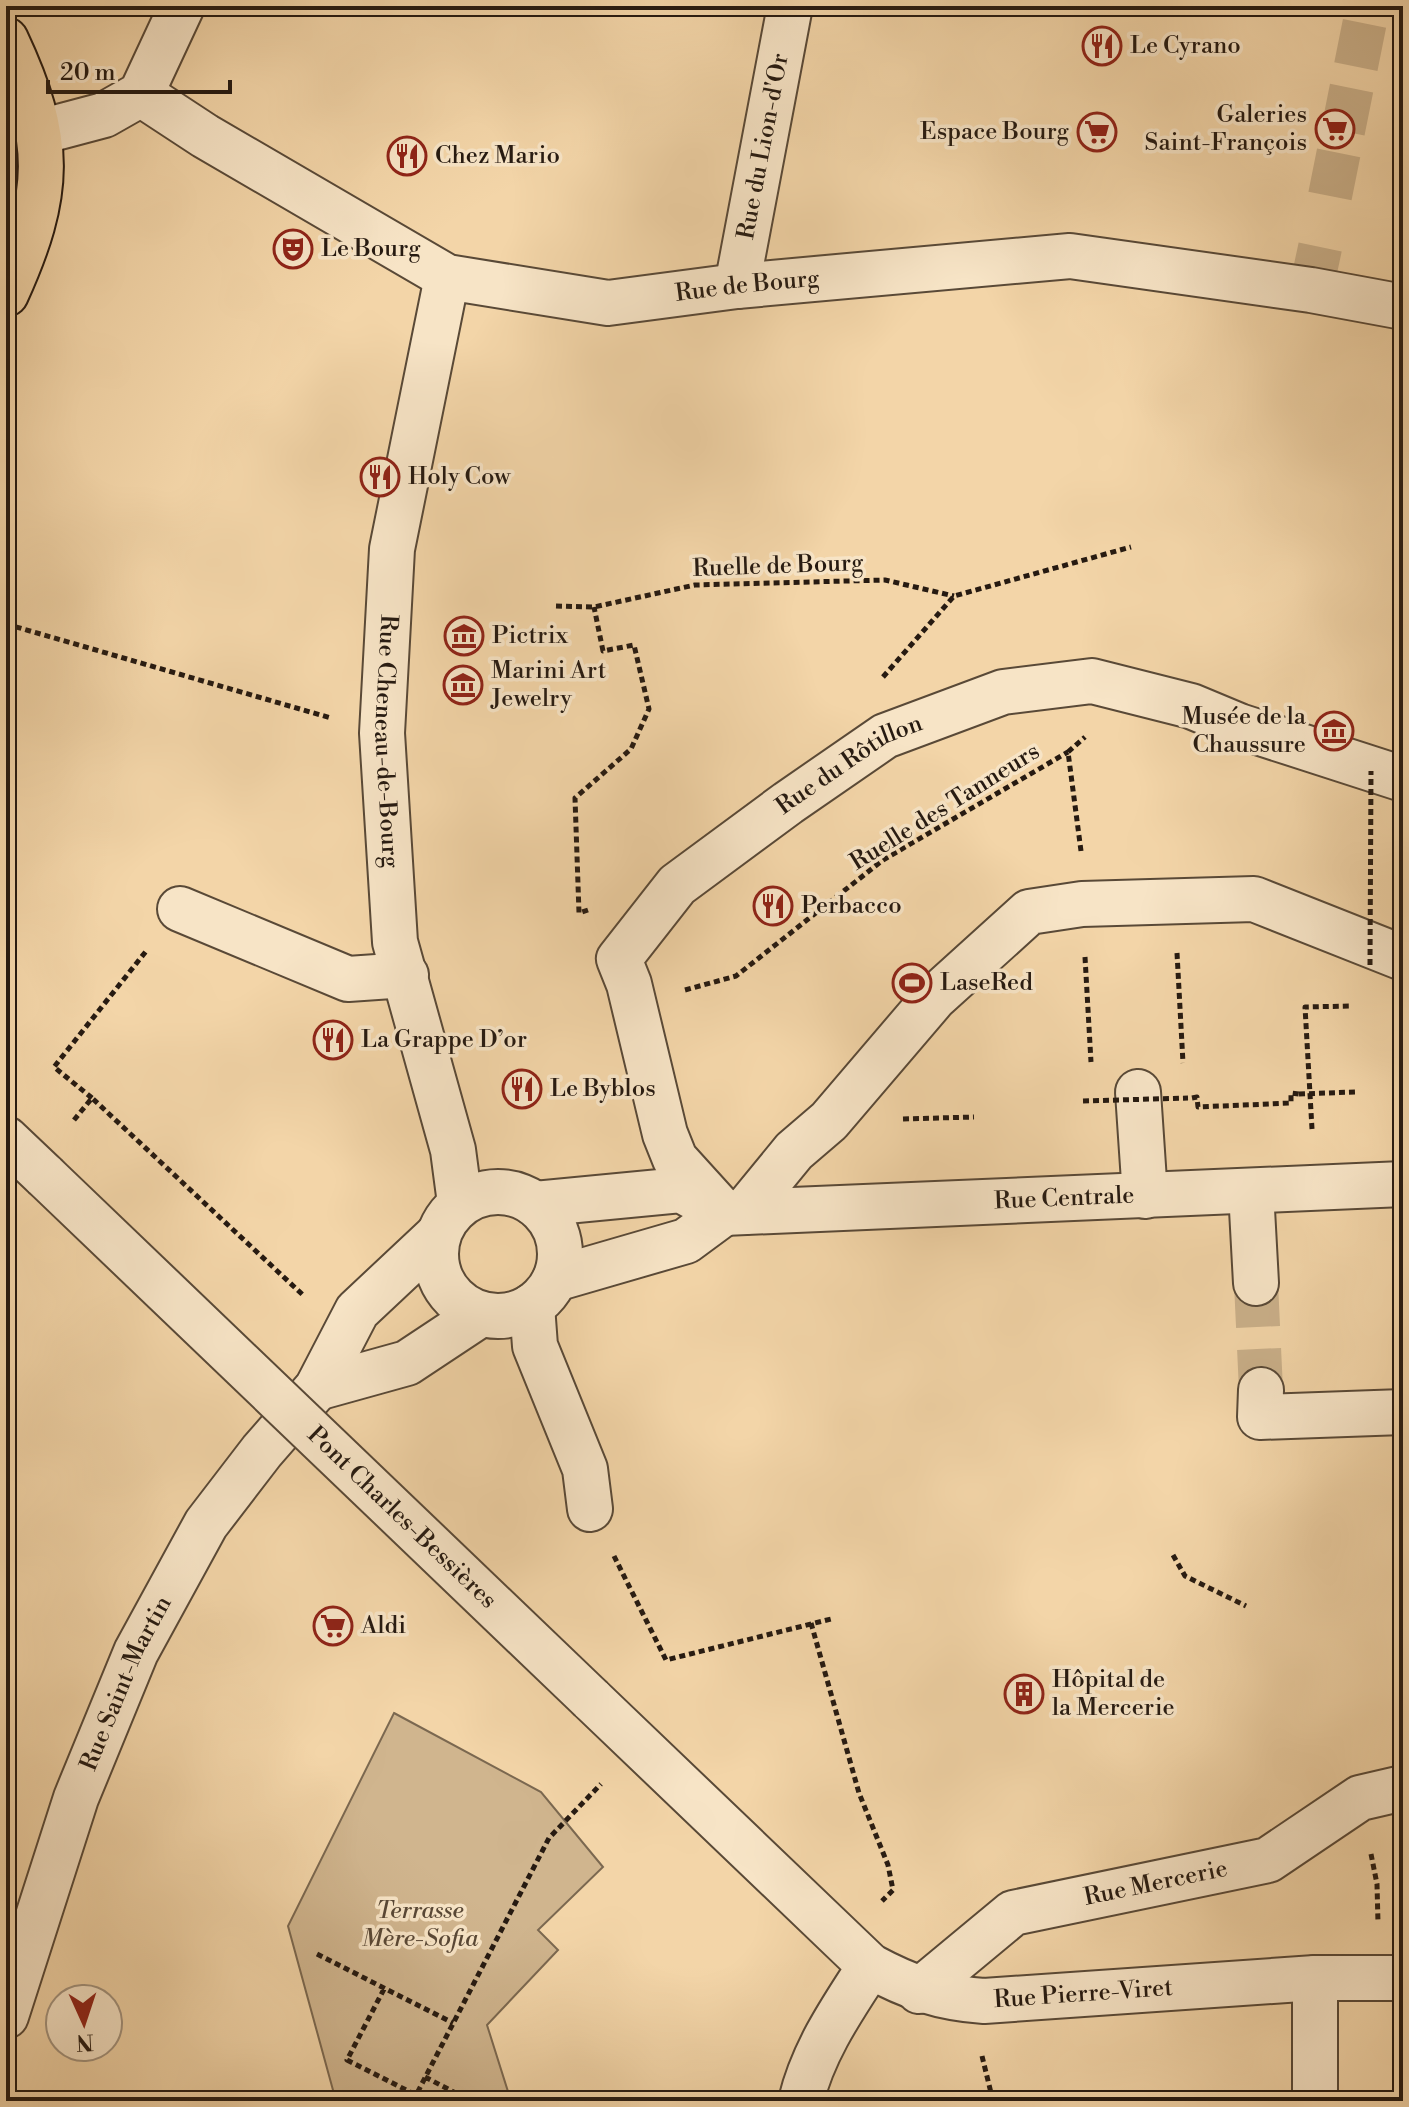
<svg xmlns="http://www.w3.org/2000/svg" width="1409" height="2107" font-family="'Libre Bodoni',serif">
  <style>
    .green { fill: #d0b58e; stroke: #7b6850; stroke-width: 2 }
    .lines { fill: none; stroke-linecap: round; stroke-linejoin: round }
    .minor-tunnel { stroke: #cab08a; stroke-width: 44; stroke-dasharray: 44 22; stroke-linecap: butt }
    .minor-casing { stroke: #594937; stroke-width: 48 }
    .major-casing { stroke: #261a11; stroke-width: 48 }
    .path { stroke: #261a11; stroke-width: 5; stroke-dasharray: 6 4; stroke-linecap: butt }
    .minor { stroke: #f7e4c6; stroke-width: 44 }
    .major { stroke: #f3d5a8; stroke-width: 44 }
    .rail { stroke: #261a11; stroke-width: 6; stroke-dasharray: 14 14; stroke-linecap: butt }
    .minor-bridge-casing { stroke: #594937; stroke-width: 48; stroke-linecap: butt }
    .path-bridge { stroke: #261a11; stroke-width: 5; stroke-dasharray: 6 4; stroke-linecap: butt }
    .minor-bridge { stroke: #f7e4c6; stroke-width: 44 }
    .labels { text-anchor: middle; dominant-baseline: central; stroke-width: 7; stroke-linejoin: round; paint-order: stroke }
    .poi-label { font-size: 24px; fill: #261a11; stroke: #f7e4c6; text-anchor: start }
    .street-label { font-size: 24px; fill: #261a11; stroke: #f7e4c6 }
    .park-label { font-size: 24px; font-style: italic; fill: #594836; stroke: #f7e4c6 }
  </style>
  <rect width="100%" height="100%" fill="#f3d5a8"/>
  <filter id="stains"><feTurbulence type="fractalNoise" baseFrequency=".0025" numOctaves="4"/><feColorMatrix values="0 0 0 0 .2 0 0 0 0 .09 0 0 0 0 .02 0 0 0 .5 -.17"/></filter>
  <radialGradient id="worn" r=".72"><stop offset=".6" stop-color="#630" stop-opacity="0"/><stop offset="1" stop-color="#630" stop-opacity=".3"/></radialGradient>
  <path class="green" d="M394,1713L541,1792L603,1867L538,1930L558,1950L487,2025L511,2101H336L288,1926Z"/>
  <g class="lines">
    <path class="minor-tunnel" d="M1330,196L1368,6
      M1311,290L1324,229
      M1256,1283L1261,1390"/>
    <g class="minor-casing">
      <g id="minor">
        <path id="s1" d="M141,94L205,136L447,277L608,303L737,286L1070,256L1311,290L1403,307"/>
        <path d="M40,132L104,115L141,94L182,6"/>
        <path id="s2" d="M447,277L392,549L382,733L395,942L453,1150L460,1203"/>
        <path id="s3" d="M737,286L790,6"/>
        <path d="M180,909L348,979L406,975"/>
        <path d="M1138,1092L1145,1196"/>
        <path d="M6,1139L45,1176"/>
        <path d="M1251,1191L1256,1283"/>
        <circle cx="498" cy="1254" r="62"/>
        <path id="s4" d="M535,1204L681,1190L724,1213L1403,1184"/>
        <path d="M744,1212L794,1151L829,1121L934,998L1029,912L1082,904L1254,899L1403,958"/>
        <path id="s5" d="M724,1213L675,1159L665,1134L629,984L619,959L677,885L788,803L885,736L1003,692L1092,681L1191,706L1239,726L1403,779"/>
        <path d="M555,1279L686,1241L724,1213"/>
        <path d="M532,1306L535,1346L585,1469L590,1509"/>
        <path d="M317,1388L407,1363L481,1314"/>
        <path d="M1261,1390L1260,1417L1403,1412"/>
        <path id="s6" d="M591,1699L870,1966C909,1987 940,1998 984,2001L1315,1978H1403"/>
        <path id="s7" d="M919,1991L1013,1913L1268,1860L1360,1798L1403,1788"/>
        <path id="s8" d="M6,2016L76,1798L136,1652L206,1524L262,1451L317,1388L357,1311L438,1235"/>
        <path d="M801,2101C813,2051 842,2009 870,1966"/>
        <path d="M1315,2101V1978"/>
      </g>
    </g>
    <g class="major-casing">
      <path id="major" d="M6,40C53,140 52,193 6,294"/>
    </g>
    <path class="path" d="M556,606L594,607L695,585L885,580L954,596
      M6,624L331,718
      M883,677L954,596L1131,547
      M1081,851L1068,752L1085,737
      M588,910L579,913L575,798L631,749L649,709L634,645L603,651L594,607
      M1177,953L1183,1063
      M1085,957L1091,1062
      M685,990L736,976L883,860L1068,752
      M9,1070L16,1063
      M92,1098L54,1067L147,950
      M1192,1098L1197,1097L1198,1107L1291,1103V1093L1299,1094
      M903,1119L974,1117
      M74,1120L92,1098L304,1296
      M1312,1129L1305,1007L1351,1006
      M1173,1555L1185,1576L1246,1606
      M614,1556L666,1660L831,1619
      M811,1623L859,1793L888,1865L893,1890L882,1901
      M1371,1854L1377,1884L1378,1923
      M317,1954L453,2023
      M384,1989L347,2060L416,2095
      M982,2056L993,2101
      M425,2077L471,2101
      M413,2101L549,1838L601,1784"/>
    <use href="#minor" class="minor"/>
    <use href="#major" class="major"/>
    <path class="rail" d="M55,1170L602,1689
      M36,1189L583,1709"/>
    <g class="minor-bridge-casing">
      <g id="minor-bridge">
        <path id="s9" d="M45,1176L591,1699"/>
      </g>
    </g>
    <path class="path-bridge" d="M1370,965L1371,771
      M1299,1094L1355,1092
      M1083,1101L1188,1098"/>
    <use href="#minor-bridge" class="minor-bridge"/>
  </g>
  <defs>
    <g id="restaurant-ring" transform="scale(2)"><circle r="9.5" fill="#f7e4c6" stroke="#8f2418" stroke-width="1.5"/><path d="M-5-6h1v4h1v-4h1v4h1v-4h1v5L-1.5 .5V6h-2V.5L-5-1ZM5-6V6H3V1.5H1.5Q1.5-4 5-6Z" fill="#8f2418"/></g>
    <g id="supermarket-ring" transform="scale(2)"><circle r="9.5" fill="#f7e4c6" stroke="#8f2418" stroke-width="1.5"/><path d="M-6-5.5h2.5l.6 2H6L4.5 2H-2.5L-4.4-4H-6ZM-1.5 3.2a1.3 1.3 0 1 0 .1 0ZM3 3.2a1.3 1.3 0 1 0 .1 0Z" fill="#8f2418"/></g>
    <g id="theatre-ring" transform="scale(2)"><circle r="9.5" fill="#f7e4c6" stroke="#8f2418" stroke-width="1.5"/><path d="M-5-5.5Q0-4 5-5.5V0Q5 5 0 6Q-5 5-5 0ZM-3.3-2.5H-1v1.5H-3.3ZM1-2.5H3.3v1.5H1ZM-2.8 1Q0 5.5 2.8 1Z" fill="#8f2418"/></g>
    <g id="museum-ring" transform="scale(2)"><circle r="9.5" fill="#f7e4c6" stroke="#8f2418" stroke-width="1.5"/><path d="M0-6L6-3V-2H-6V-3ZM-5-1h2V3h-2ZM-1-1h2V3h-2ZM3-1h2V3H3ZM-6 4H6V6H-6Z" fill="#8f2418"/></g>
    <g id="stadium-ring" transform="scale(2)"><circle r="9.5" fill="#f7e4c6" stroke="#8f2418" stroke-width="1.5"/><path d="M0-5a6.5 5 0 1 0 0 10a6.5 5 0 1 0 0-10ZM-3.5-1.8h7v3.6h-7Z" fill="#8f2418"/></g>
    <g id="building-ring" transform="scale(2)"><circle r="9.5" fill="#f7e4c6" stroke="#8f2418" stroke-width="1.5"/><path d="M-4-6H4V6H1V3H-1V6H-4ZM-2.5-4.3h1.7v1.8h-1.7ZM.8-4.3h1.7v1.8H.8ZM-2.5-1h1.7V.8h-1.7ZM.8-1h1.7V.8H.8Z" fill="#8f2418"/></g>
  </defs>
  <g fill-rule="evenodd">
    <use href="#restaurant-ring" x="1102" y="46"/>
    <use href="#supermarket-ring" x="1335" y="129"/>
    <use href="#supermarket-ring" x="1097" y="132"/>
    <use href="#restaurant-ring" x="407" y="156"/>
    <use href="#theatre-ring" x="293" y="249"/>
    <use href="#restaurant-ring" x="380" y="477"/>
    <use href="#museum-ring" x="464" y="636"/>
    <use href="#museum-ring" x="463" y="685"/>
    <use href="#museum-ring" x="1334" y="731"/>
    <use href="#restaurant-ring" x="773" y="906"/>
    <use href="#stadium-ring" x="912" y="983"/>
    <use href="#restaurant-ring" x="333" y="1040"/>
    <use href="#restaurant-ring" x="522" y="1089"/>
    <use href="#supermarket-ring" x="333" y="1626"/>
    <use href="#building-ring" x="1024" y="1694"/>
  </g>
  <g class="labels">
    <g class="poi-label">
      <text x="1130" y="46">Le Cyrano</text>
      <text x="1307" y="115" text-anchor="end">Galeries<tspan x="1307" dy="28">Saint-François</tspan></text>
      <text x="1069" y="132" text-anchor="end">Espace Bourg</text>
      <text x="435" y="156">Chez Mario</text>
      <text x="321" y="249">Le Bourg</text>
      <text x="408" y="477">Holy Cow</text>
      <text x="492" y="636">Pictrix</text>
      <text x="491" y="671">Marini Art<tspan x="491" dy="28">Jewelry</tspan></text>
      <text x="1306" y="717" text-anchor="end">Musée de la<tspan x="1306" dy="28">Chaussure</tspan></text>
      <text x="801" y="906">Perbacco</text>
      <text x="940" y="983">LaseRed</text>
      <text x="361" y="1040">La Grappe D’or</text>
      <text x="550" y="1089">Le Byblos</text>
      <text x="361" y="1626">Aldi</text>
      <text x="1052" y="1680">Hôpital de<tspan x="1052" dy="28">la Mercerie</tspan></text>
    </g>
    <g class="street-label">
      <text stroke="none"><textPath href="#s3" startOffset="142">Rue du Lion-d'Or</textPath></text>
      <text stroke="none"><textPath href="#s1" startOffset="660">Rue de Bourg</textPath></text>
      <text transform="translate(778 566) rotate(-2)">Ruelle de Bourg</text>
      <text stroke="none"><textPath href="#s2" startOffset="470">Rue Cheneau-de-Bourg</textPath></text>
      <text stroke="none"><textPath href="#s5" startOffset="586">Rue du Rôtillon</textPath></text>
      <text transform="translate(945 807) rotate(-32)">Ruelle des Tanneurs</text>
      <text stroke="none"><textPath href="#s4" startOffset="536">Rue Centrale</textPath></text>
      <text stroke="none"><textPath href="#s9" startOffset="494">Pont Charles-Bessières</textPath></text>
      <text stroke="none"><textPath href="#s8" startOffset="354">Rue Saint-Martin</textPath></text>
      <text stroke="none"><textPath href="#s7" startOffset="268">Rue Mercerie</textPath></text>
      <text stroke="none"><textPath href="#s6" startOffset="606">Rue Pierre-Viret</textPath></text>
    </g>
    <g class="park-label">
      <text x="420" y="1911">Terrasse<tspan x="420" dy="28">Mère-Sofia</tspan></text>
    </g>
  </g>
  <rect width="1409" height="2107" fill="none" stroke="#f3d5a8" stroke-width="32"/>
  <rect x="8" y="8" width="1393" height="2091" fill="none" stroke="#261a11" stroke-width="4"/>
  <rect x="16" y="16" width="1377" height="2075" fill="none" stroke="#261a11" stroke-width="2"/>
  <g transform="translate(84 2023) rotate(177)"><circle r="38" fill="#f7e4c6" stroke="#a3937e" stroke-width="2"/>
  <path d="M0-6L14 30L0 20L-14 30Z" fill="#8f2418"/>
  <text y="-12" font-size="22" font-weight="bold" text-anchor="middle" fill="#261a11">N</text>
  </g>
  <path d="M48 80v12h182v-12" fill="none" stroke="#261a11" stroke-width="4"/>
  <text x="60" y="80" font-size="24" fill="#261a11" stroke="#f7e4c6" stroke-width="6" paint-order="stroke">20 m</text>
  <rect width="100%" height="100%" filter="url(#stains)"/>
  <rect width="100%" height="100%" fill="url(#worn)"/>
</svg>
